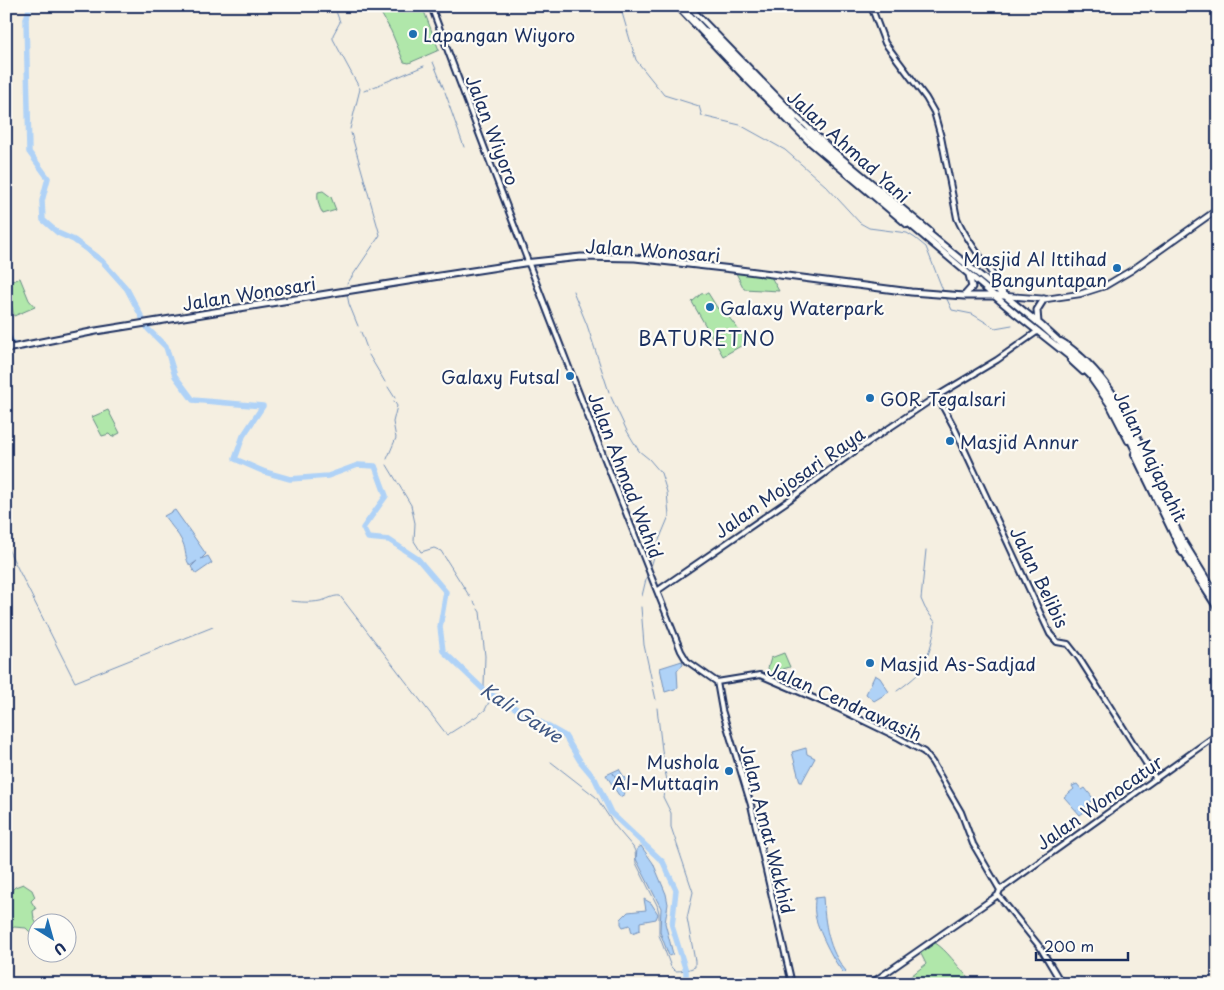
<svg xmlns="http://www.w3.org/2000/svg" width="1224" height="990" font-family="'Playpen Sans',sans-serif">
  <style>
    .green { fill: #b0e7aa; stroke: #668b84 }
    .water { fill: #afd2f7; stroke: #7491ba }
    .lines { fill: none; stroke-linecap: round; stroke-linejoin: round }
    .stream { stroke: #7491ba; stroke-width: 1 }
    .canal { stroke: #afd2f7; stroke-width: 3 }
    .river { stroke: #afd2f7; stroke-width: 5.5 }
    .secondary-casing { stroke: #1b2f5e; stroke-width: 8 }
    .primary-casing { stroke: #1b2f5e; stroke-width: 8 }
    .highway-casing { stroke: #1b2f5e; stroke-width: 9 }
    .secondary { stroke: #fdfcf7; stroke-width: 4 }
    .primary { stroke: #fdfcf7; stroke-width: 4.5 }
    .highway { stroke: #fdfcf7; stroke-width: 5 }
    .poi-dot { fill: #1f6fb2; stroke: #fdfcf7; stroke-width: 2 }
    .labels { text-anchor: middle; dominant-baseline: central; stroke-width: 4.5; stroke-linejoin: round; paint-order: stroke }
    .poi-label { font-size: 18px; fill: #1b2f5e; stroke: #fdfcf7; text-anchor: start }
    .street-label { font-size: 18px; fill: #1b2f5e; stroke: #fdfcf7 }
    .water-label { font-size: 19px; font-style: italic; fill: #405884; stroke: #fdfcf7 }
    .quarter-label { font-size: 20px; letter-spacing: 1px; fill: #1b2f5e; stroke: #fdfcf7 }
  </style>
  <rect width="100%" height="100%" fill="#f5efe1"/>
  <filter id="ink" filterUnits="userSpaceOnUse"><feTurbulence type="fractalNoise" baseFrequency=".02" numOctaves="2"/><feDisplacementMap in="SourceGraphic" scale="10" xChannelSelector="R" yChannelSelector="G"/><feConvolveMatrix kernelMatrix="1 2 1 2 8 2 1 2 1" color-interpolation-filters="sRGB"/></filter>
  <g filter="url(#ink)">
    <path class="green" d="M377,6H422L439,50L409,63L404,62L391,31Z
      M323,191L331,197L336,210L323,214C319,207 317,200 318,192Z
      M734,269L770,275L779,291L744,289Z
      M20,278L29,300L35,307L14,316L6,283Z
      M708,293L718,309L721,307L748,342L723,356L692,302L701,294Z
      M108,410L120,433L112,437L109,434L102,436L92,417Z
      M784,653L790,667L769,673L768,668L771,658Z
      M23,884L32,890L35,897L31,901L36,909L33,911L34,919L37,924V947L31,933L26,928L14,927L6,931V896H11L12,890L15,887Z
      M934,942C948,951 956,965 968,977L967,984H909L906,980L926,964L920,952Z"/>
    <path class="water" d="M175,510L206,554L201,559L208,556L212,563L196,574L191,567L197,561L190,566C185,559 186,550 183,543C178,533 170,524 164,516Z
      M682,661L683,665L677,670L678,688L665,692L660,668Z
      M875,675L880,678L889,692L874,701L866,694Z
      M806,748L807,754L815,758L802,782H800L792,752Z
      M619,769L626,780L620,783L613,773L625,794L620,797L606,775Z
      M1077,784L1082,790L1085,788L1096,802L1093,800L1088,803L1090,808L1080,815L1064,797L1074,789L1072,786Z
      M641,846L653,863L666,894L668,904L665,923L673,954L669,956L660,932L661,908L636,859L637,849Z
      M823,897C825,924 828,950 846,971L844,973C835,965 816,926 815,914C814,908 815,903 815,898Z
      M644,899L651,903L658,914L656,919L640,922V930L632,933L630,925L623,927L621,924V919L628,912L646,910Z"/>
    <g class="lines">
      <path class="stream" d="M334,6L340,22L333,35V39L360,89L350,129
        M620,6L636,60L664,95L699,106L702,116L740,125L785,150L826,186L860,223L869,228L907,233L915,238L926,247L944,293
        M433,62L444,89
        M364,91L424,66
        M445,92L449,103
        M449,105L464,147
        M347,284L380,235L351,133
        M573,291L587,325L609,392
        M347,294L349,304L358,326
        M946,297L952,310L972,314L995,328L1012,325
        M361,332L368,351
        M369,355L385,382
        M388,387L395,398
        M611,397L627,431L639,451L649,459L661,473L667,492L669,516L659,540L651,567
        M387,459L396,438L393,422L397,406L394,401
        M387,465L411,505L415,523L414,541L421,552L434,548L441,551L470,597
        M6,545L75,682L213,627
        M642,596L647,575
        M291,601C300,602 310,603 320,601C327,600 333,595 340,596L447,735L477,716L485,710L489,702L484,686L485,656L480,612L478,609
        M474,602L476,605
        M641,607L644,645L656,700
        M897,691C904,686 912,680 918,674C927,664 935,635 935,622L925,608L921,599L926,550
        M551,762L596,797L615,826L633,847L635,851L636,863L657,905L659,913V935L671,967L675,971C683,971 688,970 695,967V961L687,918L693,892L671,827V813L663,797L667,780L664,767L657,708"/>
      <path class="canal" d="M6,326L14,344L23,349L42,344"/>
      <path class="river" d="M30,6L26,19L29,152L48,178L42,201L43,220L58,233L74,240L102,261L127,289L148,329L166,347L175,376L193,400L263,406L243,436L235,459L265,472L290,479L328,476L358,465L375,466L386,496L363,528L368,538L389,540L418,559L446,592L440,627L443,651L485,691L565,736L580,761L595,779L611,813L663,862L676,890L672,926L686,971V984"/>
      <g class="secondary-casing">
        <path id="secondary" d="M431,6C512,222 595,437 681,651L687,661L717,682
          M677,6L745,78L808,141L907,225
          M689,6L797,117L830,148L930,231
          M871,6L885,43L926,98L934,112L941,137L957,218C968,245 990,266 1003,292
          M6,334L11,348
          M1061,341C1069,345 1076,352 1082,357C1127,398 1148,461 1173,515
          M1070,360L1083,372
          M1092,380L1109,404L1128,441
          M937,396L954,427L1050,634L1057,642L1068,644L1079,658L1156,779
          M1134,454L1182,553
          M1187,561L1218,610
          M657,591L789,500L855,451L937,396L997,360L1038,331
          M717,682L760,675L837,708L899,738L924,752L932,762L961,812L973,844L1000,890
          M717,682L722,710L751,805L792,984
          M998,895L1000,890L1218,734
          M998,895L1040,947L1062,984
          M870,984L998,895"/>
      </g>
      <g class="primary-casing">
        <path id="primary" d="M1005,296L1046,299L1080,294L1105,286L1132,270L1218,209"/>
      </g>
      <g class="highway-casing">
        <path id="highway" d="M681,6L749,78L835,161L1016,314L1079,364L1094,379L1105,392L1119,416L1183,551L1218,605
          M709,32L794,119
          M807,132L857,175L1042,326L1097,376L1115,401L1127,424L1181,538L1218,598
          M964,296L972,287L969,275
          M1038,323L1037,310L1044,299
          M6,349L96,331L433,277L524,263L581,257L635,258L732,269L911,292L964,296H1005"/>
      </g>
      <use href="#secondary" class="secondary"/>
      <use href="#primary" class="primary"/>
      <use href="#highway" class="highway"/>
    </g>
  </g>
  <g class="poi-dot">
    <circle cx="413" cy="34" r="5"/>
    <circle cx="1117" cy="268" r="5"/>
    <circle cx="710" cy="307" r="5"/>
    <circle cx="570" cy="376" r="5"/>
    <circle cx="870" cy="398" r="5"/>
    <circle cx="950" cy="441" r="5"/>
    <circle cx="870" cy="663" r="5"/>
    <circle cx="729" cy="771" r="5"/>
  </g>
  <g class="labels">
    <g class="poi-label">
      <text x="423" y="34">Lapangan Wiyoro</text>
      <text x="1107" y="258" text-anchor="end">Masjid Al Ittihad<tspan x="1107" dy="21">Banguntapan</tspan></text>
      <text x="720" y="307">Galaxy Waterpark</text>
      <text x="560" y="376" text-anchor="end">Galaxy Futsal</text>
      <text x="880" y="398">GOR Tegalsari</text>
      <text x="960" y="441">Masjid Annur</text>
      <text x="880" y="663">Masjid As-Sadjad</text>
      <text x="719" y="761" text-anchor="end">Mushola<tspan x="719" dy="21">Al-Muttaqin</tspan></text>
    </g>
    <g class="street-label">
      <text transform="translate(493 130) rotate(69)">Jalan Wiyoro</text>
      <text transform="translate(849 146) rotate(42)">Jalan Ahmad Yani</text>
      <text transform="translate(653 250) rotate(4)">Jalan Wonosari</text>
      <text transform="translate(249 293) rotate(-9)">Jalan Wonosari</text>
      <text transform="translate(1151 456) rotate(64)">Jalan Majapahit</text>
      <text transform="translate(626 475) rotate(69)">Jalan Ahmad Wahid</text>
      <text transform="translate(789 482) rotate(-35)">Jalan Mojosari Raya</text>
      <text transform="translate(1040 577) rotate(64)">Jalan Belibis</text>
      <text transform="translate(845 701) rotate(24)">Jalan Cendrawasih</text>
      <text transform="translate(1099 802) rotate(-35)">Jalan Wonocatur</text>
      <text transform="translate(768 829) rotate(76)">Jalan Amat Wakhid</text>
    </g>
    <g class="water-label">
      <text transform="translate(522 712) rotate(33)">Kali Gawe</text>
    </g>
    <g class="quarter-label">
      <text x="707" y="338">BATURETNO</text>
    </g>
  </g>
  <rect width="1224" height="990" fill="none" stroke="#fdfcf7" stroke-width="25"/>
  <rect x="12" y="12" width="1199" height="965" fill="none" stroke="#1b2f5e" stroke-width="2" filter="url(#ink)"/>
  <g transform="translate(52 938) rotate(143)"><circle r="24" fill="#fdfcf7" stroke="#a3aaba"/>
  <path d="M0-4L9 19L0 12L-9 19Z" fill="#1f6fb2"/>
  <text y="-8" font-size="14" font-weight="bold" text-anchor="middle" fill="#1b2f5e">U</text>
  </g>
  <path d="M1036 952v8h92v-8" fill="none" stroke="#1b2f5e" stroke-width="2.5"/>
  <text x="1044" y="952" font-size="15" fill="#1b2f5e" stroke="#fdfcf7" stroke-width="4" paint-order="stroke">200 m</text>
</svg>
